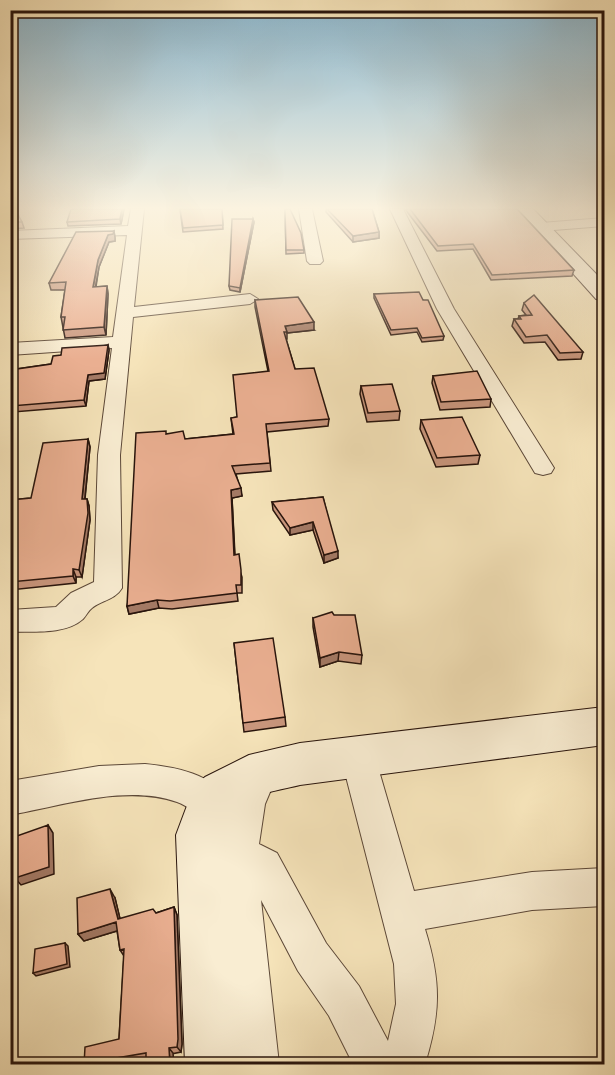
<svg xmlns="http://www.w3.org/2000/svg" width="615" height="1075" font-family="Vollkorn,serif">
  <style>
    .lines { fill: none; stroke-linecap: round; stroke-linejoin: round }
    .street-casing { stroke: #5c4838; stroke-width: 2 }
    .secondary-casing { stroke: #28140c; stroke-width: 2 }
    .street { fill: #f9edd2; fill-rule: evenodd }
    .secondary { fill: #f9edd2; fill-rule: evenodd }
    .wall { fill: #c9967d; stroke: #28140c; stroke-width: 1.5 }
    .shaded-wall { fill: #a47a66; stroke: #28140c; stroke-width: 1.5 }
    .building { fill: #eaaf91; stroke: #28140c; stroke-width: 1.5 }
  </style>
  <rect width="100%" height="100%" fill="#f6e4ba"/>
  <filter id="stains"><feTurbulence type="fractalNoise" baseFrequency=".00333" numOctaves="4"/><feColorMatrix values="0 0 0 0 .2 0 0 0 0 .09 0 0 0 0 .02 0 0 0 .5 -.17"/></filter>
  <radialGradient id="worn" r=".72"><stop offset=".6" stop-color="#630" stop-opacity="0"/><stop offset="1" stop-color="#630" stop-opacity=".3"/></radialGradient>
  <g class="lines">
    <g class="street-casing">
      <path id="street" d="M131,209H144L134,307L250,294L258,299L250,304L133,317L120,455L122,588C115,600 102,600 92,608C88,611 86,616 83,619C65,635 33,631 10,632V610L56,607L71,593L94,582L98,455L112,348L10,355V343L113,337L127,235L10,239V231L128,226Z
        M299,209H312L323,261L320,264H310L307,261Z
        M390,209H403L454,309L554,468L551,473L543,475L535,473L532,468L437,309Z
        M604,218V226L541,231L534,227L541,223Z
        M358,741L370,746L375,757L414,891L532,872L604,868V906L532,910L425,929C441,981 441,1012 425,1064H353L329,1016L298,971L261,900L279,1064H235L221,873L211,869L205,856L211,843L223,838L229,803L249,762L261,757L273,762L278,773L265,804L259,844L277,853L326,943L359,986L388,1041L396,1004L394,964L341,757L346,746Z
        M145,764C174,767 215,773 228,803L222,815L210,820C198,816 189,806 177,802C126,784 62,806 10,815V781L99,766Z"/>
    </g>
    <g class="secondary-casing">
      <path id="secondary" d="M515,209H533L604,282V300L596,299Z
        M604,707V745L300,785C263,794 236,794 224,835L243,1064H185L176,835L194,787L205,777L249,755L300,743Z"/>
    </g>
    <use href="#street" class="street"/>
    <use href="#secondary" class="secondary"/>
  </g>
  <path class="wall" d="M10,209L22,222L24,228L10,229Z
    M124,209L121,224L68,226L67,222Z
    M180,209H222L223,229L183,232Z
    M285,209L304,250V253L286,254Z
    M326,209H372L379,232V238L353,242L326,212Z
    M405,209H517L574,270L572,276L491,280L473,249L437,251Z
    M253,219L254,222L240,292L230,290L229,286Z
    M114,231L115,238V241L109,242L99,267L96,287L107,286L108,294L106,335L65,338L61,317L65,290H51L49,283Z
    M374,294L423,300L444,336L443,340L422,342L417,332L391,335L374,298Z
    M255,300L314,330L287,333V339H286L295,369L329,419L328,426L267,432L271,471L236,474L242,496L232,498L235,555L242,577V593H237L238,601L172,609L159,608L129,614L127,606L167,434L185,439L233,434L231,418L237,417L268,371L255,307Z
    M524,303L583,352L581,359L558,360L545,342L524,343L512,326L514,319H518L519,316L526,315L522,310Z
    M108,345L109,350L105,379L89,381L86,406L13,412L12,408H10V370L51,364L61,355Z
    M433,376L491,399L490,407L440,410L432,383Z
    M361,386L400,411L399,420L367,422L360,394Z
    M421,420L480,455L478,464L436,467L420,429Z
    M88,439L90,447L85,499H87L89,506L90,520L82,577H76V583L10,590V500L31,498Z
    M323,497L338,558L324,563L313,530L290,535L273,510L272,502Z
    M313,618L362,655L361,664L338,661L320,667L313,627Z
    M234,643L285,717L286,726L244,732Z
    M115,898L120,919L156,913L174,907L177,915L182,1044L181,1052L116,1065H84L119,1039L124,956L120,950L117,931L84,941L78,934Z"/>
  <path class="shaded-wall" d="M122,209H124L121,224L120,219Z
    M253,219L254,222L240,292V288Z
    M114,231L115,238V241L109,242L99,267L94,295L93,287L98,260L108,235Z
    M379,232V238L353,242V236Z
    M107,286L108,294L106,335L104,327Z
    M314,322V330L287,333L285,326Z
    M108,345L109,350L105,379L89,381L86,406L84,400L88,375Z
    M88,439L90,447L84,506L82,499Z
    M241,488L242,496L232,498L235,563L231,490Z
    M87,499L89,506L90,520L82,577L79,570Z
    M313,522V530L290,535V528Z
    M338,551V558L324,563V555Z
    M73,569L76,577V583L73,576Z
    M157,600L159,608L129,614L127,606Z
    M339,652L338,661L320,667V658Z
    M48,825L53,833L54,874L21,885L15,878Z
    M110,889L115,898L122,927L118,919Z
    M174,907L177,915L182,1044L181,1052L177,1047Z
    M116,922L120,930L84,941L78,934Z
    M65,943L68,946L70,967L36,976L33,973Z
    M169,1048L173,1053L174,1065H170Z
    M111,1059L116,1064V1065H111Z"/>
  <path class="building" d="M10,209H15L22,222H10Z
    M71,209H122L120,219L67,222Z
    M180,209H222L223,225L183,228Z
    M285,209H290L301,233L304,250H286Z
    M327,209H372L379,232L353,236Z
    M410,209H517L574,270L492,275L473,244L438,246Z
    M232,219H253L240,288L229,286Z
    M114,231L113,234L108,235L98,260L93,287L107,286L104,327L63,330L65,317H61L66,282L49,283L76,232Z
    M419,292L423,300H428L444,336L422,338L417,328L391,330L374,294Z
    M534,295L583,352L560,353L547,335L526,337L514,319H521L519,316L532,315L524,303Z
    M298,297L314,322L285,326L287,332H284L295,369L314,368L329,419L266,424L270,463L232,466L241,488L231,490L234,555L239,554L241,570V585H236L237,593L170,601L157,600L127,606L136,433L166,431V434L183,431L185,439L234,434L231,418L237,417L233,375L269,371L255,300Z
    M108,345L104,373L88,375L84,400L11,406L10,370L51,364L53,356L61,355L62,348Z
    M477,371L491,399L441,402L433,376Z
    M392,384L400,411L368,413L361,386Z
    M462,417L480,455L437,458L421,420Z
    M88,439L82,499H87L88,513L79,570L73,569V576L10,582V500L31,498L43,443Z
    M323,497L338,551L324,555L313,522L290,528L272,502Z
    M332,612L334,615H355L362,655L339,652L320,658L313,618Z
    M273,638L285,717L243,723L234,643Z
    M48,825L49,867L15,878L14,837Z
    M110,889L118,919L153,909L156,913L174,907L178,1039L177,1047L169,1048L170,1065H146V1053L111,1059V1065H84L85,1047L119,1039L124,949L120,950L116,922L78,934L77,898Z
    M65,943L67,964L33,973L35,949Z"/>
  <linearGradient id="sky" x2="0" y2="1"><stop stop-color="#8ab8d1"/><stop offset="0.58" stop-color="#fbf3e0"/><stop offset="1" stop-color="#fbf3e0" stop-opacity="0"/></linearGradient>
  <rect width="615" height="359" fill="url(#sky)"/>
  <rect width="615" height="1075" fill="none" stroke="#f6e4ba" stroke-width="36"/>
  <rect x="12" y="12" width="591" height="1051" fill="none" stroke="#28140c" stroke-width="3"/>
  <rect x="18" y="18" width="579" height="1039" fill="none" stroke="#28140c" stroke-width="1.5"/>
  <rect width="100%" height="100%" filter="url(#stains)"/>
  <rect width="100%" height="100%" fill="url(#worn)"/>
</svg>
